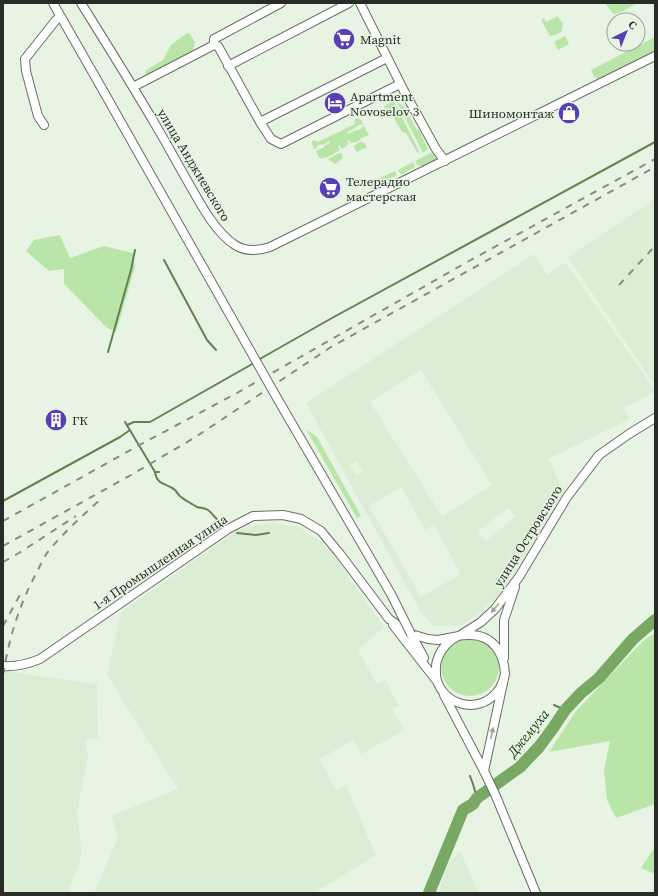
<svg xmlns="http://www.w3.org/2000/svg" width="658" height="896" font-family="'Source Serif 4',serif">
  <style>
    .built { fill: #dcedd5; fill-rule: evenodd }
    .green { fill: #bae5a9 }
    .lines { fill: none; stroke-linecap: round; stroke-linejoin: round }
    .stream { stroke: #608351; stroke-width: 2 }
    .river { stroke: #78a863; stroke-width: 12 }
    .minor-casing { stroke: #657061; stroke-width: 10 }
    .minor { stroke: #fff; stroke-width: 8 }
    .rail { stroke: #858e82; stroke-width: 2; stroke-dasharray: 7 7; stroke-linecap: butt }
    .minor-bridge-casing { stroke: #657061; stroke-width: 10; stroke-linecap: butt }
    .minor-bridge { stroke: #fff; stroke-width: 8 }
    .oneway { fill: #9ea09d }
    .labels { text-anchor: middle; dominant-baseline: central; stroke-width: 3; stroke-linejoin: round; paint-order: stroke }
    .poi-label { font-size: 13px; fill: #272c26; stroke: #e8f4e3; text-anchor: start }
    .street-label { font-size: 13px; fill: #272c26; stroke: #e8f4e3 }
    .water-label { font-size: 14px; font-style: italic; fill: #163604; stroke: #e8f4e3 }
  </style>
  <rect width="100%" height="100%" fill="#e8f4e3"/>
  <path class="built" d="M655,199V386L568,257Z
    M534,254L547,275L565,262L655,390V392L624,408L630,419L548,459L564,491L498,598L462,625L433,626L420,611L306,403ZM421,370L492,485L442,516L370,402ZM357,461L363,472L356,475L350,465ZM401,487L425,530L434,525L461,574L421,597L369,506ZM508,508L515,516L486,542L478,531Z
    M273,523L299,527L322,542L337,558L348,576L384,627L358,650L377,684L385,680L399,705L392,709L405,730L361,754L353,740L320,759L336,790L346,785L376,855L314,893H94L118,837L111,816L178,789L107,675L121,612L238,530L258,525Z
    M3,671L97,684L98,738L85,740L88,756L77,813L82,855L68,893H3Z
    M460,851L479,893H438L446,867Z"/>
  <path class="green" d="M605,3H635L636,4L619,13L613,14Z
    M558,16L563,24L562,31L556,35L550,36L541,20L544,18L546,22Z
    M187,33L190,34L195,42L193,53L145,78L146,70L163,60L171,45Z
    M565,36L569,44L558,50L554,42Z
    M655,37V53L604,78L598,80L594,76L591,70Z
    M396,100L405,108L417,130H419L428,149L423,153Z
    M394,101L420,153L417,152L406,133L402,132L388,108L385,109L384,106Z
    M357,118C361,119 362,121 363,124L361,125H360L355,127V128L347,132L348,134L356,130L357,131L362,128V127L364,126L369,135L366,137V136L360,139V140L354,143L353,142L351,143L349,140L347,141L349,144L342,149L339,145L338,146L340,150C333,154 327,159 319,158L316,151L324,147V146L330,143L329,141L323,145L322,144L317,146V148L314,149L312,144V141L315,140L318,142L355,124L354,120Z
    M361,141L362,143L364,142L367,147L357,152L354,147L355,145Z
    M433,152L436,157L435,161L422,168L420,165L418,166L415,161Z
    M339,153H341L343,158L335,164L328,159Z
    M413,162L415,167L401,175L398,170Z
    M395,171L397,175L371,189L374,181Z
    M60,235L70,258L104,246L133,253L135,267L116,332L107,328L64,284V269L49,271L26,251L34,240Z
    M306,429L317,437L361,516L357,518L311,438Z
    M655,633V804L616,818L607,800L604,770L610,741L549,752L576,711L643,641Z
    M441 667a29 29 0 1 1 58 0a29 29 0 1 1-58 0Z
    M655,847V874L641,868Z"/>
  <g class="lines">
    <path class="stream" d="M164,260L207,340L216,350
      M108,352L131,270L135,250
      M258,360L332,318L655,142
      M125,422L155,472H159
      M127,425L134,422H150L254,363
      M155,472C157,486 167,483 175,490C177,492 178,495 181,497C182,498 195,506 197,507C200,508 205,508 208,510C215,515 216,522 225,524
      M3,501L120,437L130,430
      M237,533L256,535L269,533
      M554,705L565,710
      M470,776L473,784L477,798"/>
    <path class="river" d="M429,893L463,810L473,804L477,798L520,767L539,747L553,728L565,710L581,693L599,678L633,639L655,620"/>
    <g class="minor-casing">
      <path id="minor" d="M53,3L105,94
        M81,3C106,43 131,83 155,124C167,144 177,163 188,182C200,203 215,232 235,245C246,252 258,251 270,247L655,56
        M360,3L404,91L436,149L445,161
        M214,45V39L281,3
        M387,58L260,122L271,139L281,144L400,84
        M228,66L349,3
        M133,87L214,45L218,46L260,122
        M44,125L38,116L26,71L25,59L56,20L60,16
        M393,625L436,680
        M411,634L424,658
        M504,658V620L515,587
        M3,666C17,667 28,664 40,659L228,529L253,516L283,515L301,519L321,531L340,554L389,619L411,634L428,639L438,640L459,636L481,622L495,609L519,577L567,497L599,455L629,434L655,418
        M444,695L484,771L495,794L536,893
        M484,771L505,674C504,653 493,635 470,635C466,635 461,635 458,636C449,640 441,649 438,658C435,664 436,669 436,676C440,702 472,714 492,697C500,691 503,683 505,674"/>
    </g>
    <use href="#minor" class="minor"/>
    <path class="rail" d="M619,285L655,246
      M3,521L145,442L237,393L469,261L655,159
      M3,546L131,475L194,438L331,347L655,167
      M3,562L19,553L76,516
      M3,626L22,591
      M3,675C9,638 19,605 37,572C40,566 43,559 47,553C63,533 82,516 101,499"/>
    <g class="minor-bridge-casing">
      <path id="minor-bridge" d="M105,94L277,398L391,594L411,634"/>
    </g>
    <use href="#minor-bridge" class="minor-bridge"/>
  </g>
  <defs><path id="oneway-solid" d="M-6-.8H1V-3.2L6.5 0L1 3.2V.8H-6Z"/></defs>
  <g class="oneway">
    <use href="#oneway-solid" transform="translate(495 608) rotate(131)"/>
    <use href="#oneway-solid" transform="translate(492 733) rotate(-78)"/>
  </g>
  <defs>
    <g id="supermarket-disc" transform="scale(1.15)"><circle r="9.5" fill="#583fb7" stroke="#e8f4e3"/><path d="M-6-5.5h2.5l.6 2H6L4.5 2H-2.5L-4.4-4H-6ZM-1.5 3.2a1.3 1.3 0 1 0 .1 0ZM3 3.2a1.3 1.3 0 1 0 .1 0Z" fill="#fff"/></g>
    <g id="hotel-disc" transform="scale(1.15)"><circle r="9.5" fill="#583fb7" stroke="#e8f4e3"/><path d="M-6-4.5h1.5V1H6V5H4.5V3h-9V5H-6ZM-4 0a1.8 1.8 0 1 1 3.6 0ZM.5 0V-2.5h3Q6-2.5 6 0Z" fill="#fff"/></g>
    <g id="shop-disc" transform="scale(1.15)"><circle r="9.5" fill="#583fb7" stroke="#e8f4e3"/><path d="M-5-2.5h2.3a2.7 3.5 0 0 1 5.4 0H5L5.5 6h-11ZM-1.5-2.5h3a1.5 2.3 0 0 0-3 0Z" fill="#fff"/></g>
    <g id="building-disc" transform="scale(1.15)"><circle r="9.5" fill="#583fb7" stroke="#e8f4e3"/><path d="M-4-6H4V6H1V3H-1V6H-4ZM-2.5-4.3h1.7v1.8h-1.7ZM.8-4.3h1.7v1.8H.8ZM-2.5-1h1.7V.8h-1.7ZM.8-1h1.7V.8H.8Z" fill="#fff"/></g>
  </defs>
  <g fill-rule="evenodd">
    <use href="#supermarket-disc" x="344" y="39"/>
    <use href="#hotel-disc" x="335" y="103"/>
    <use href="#shop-disc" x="569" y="113"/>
    <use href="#supermarket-disc" x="330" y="188"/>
    <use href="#building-disc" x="56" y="420"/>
  </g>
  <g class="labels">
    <g class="poi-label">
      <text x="360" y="39">Magnit</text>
      <text x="350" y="96">Apartment<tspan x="350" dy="15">Novoselov 3</tspan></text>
      <text x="554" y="113" text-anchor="end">Шиномонтаж</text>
      <text x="346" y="181">Телерадио<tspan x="346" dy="15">мастерская</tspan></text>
      <text x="72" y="420">ГК</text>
    </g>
    <g class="street-label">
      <text transform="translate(194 165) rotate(59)">улица Анджиевского</text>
      <text transform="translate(528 536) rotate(-58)">улица Островского</text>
      <text transform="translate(160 562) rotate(-34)">1-я Промышленная улица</text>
    </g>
    <g class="water-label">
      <text transform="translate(528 733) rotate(-51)">Джемуха</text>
    </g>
  </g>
  <rect width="658" height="896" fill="none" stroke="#272c26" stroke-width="8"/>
  <g transform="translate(626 32) rotate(43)"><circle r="19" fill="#e8f4e3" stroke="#9ba497"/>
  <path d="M0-3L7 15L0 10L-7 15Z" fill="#583fb7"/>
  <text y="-6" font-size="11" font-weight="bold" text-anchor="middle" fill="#272c26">С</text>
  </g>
</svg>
